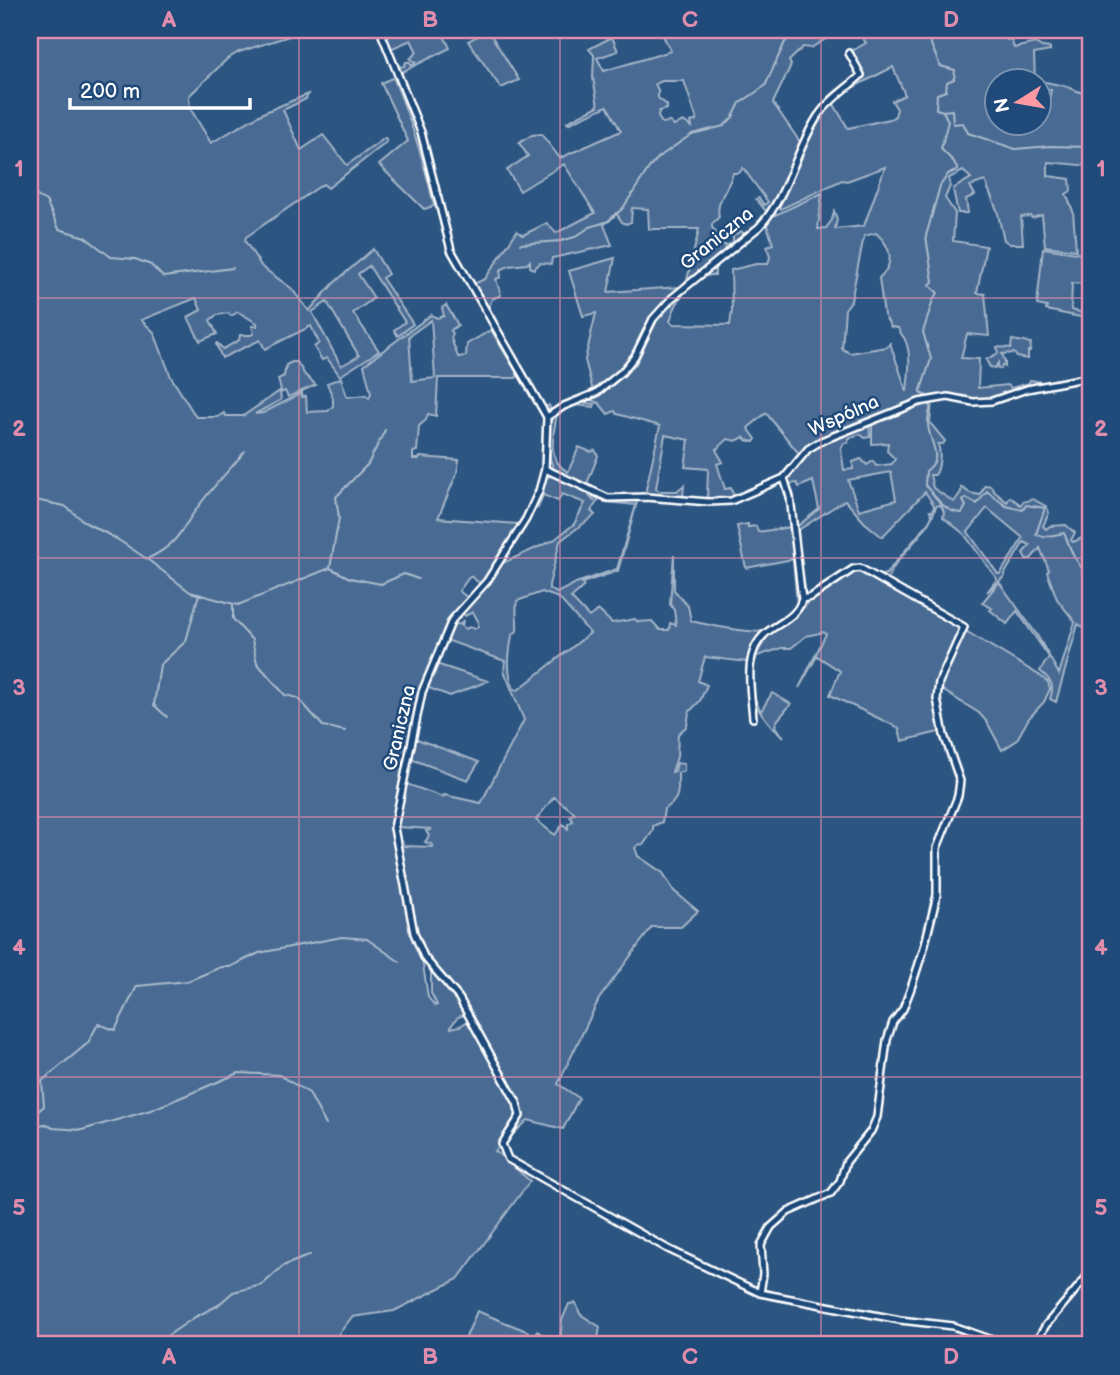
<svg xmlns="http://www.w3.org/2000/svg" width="1120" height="1375" font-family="'Balsamiq Sans',sans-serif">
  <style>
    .green { fill: #486b92; stroke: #a4b5c8; stroke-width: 2; fill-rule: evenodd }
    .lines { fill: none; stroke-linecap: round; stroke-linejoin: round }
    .stream { stroke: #acbcce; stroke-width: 2 }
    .street-casing { stroke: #fff; stroke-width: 10 }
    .street { stroke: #1f4a7a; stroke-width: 5 }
    .grid { fill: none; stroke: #e08cad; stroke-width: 2; stroke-opacity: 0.55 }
    .labels { text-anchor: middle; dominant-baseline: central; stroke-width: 5; stroke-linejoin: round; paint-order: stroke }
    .street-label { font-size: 19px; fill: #fff; stroke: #1f4a7a }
    .neatline { fill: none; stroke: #e08cad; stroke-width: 2.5 }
    .grid-label { font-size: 23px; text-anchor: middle; font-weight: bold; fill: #e08cad }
  </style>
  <rect width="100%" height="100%" fill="#2c5582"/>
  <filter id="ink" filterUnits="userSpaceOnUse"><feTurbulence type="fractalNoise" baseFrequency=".0143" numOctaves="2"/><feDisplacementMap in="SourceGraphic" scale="14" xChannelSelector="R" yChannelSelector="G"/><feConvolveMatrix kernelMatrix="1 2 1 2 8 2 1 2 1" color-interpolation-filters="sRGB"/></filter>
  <g filter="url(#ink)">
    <path class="green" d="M30,30H308L239,52L227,59L189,96L190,108L211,143L263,113L308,94L306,99L283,110L301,150L323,135L347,165L385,138L387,142L328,188L323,184L246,237L245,241L262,267L291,288L309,311L334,283L373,249L388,274L382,278L413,324L398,336L394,330L405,322L369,266L358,274L374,298L353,313L379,351L340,376L327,358L322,360L314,347L319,343L311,326L265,349L260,340L222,358L216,344L217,343L223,349L239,340L240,335H251L254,333L252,326H257V323L238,312L231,316L228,313L217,315L210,320L217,334L200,341L188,317L201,310L196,298L141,320L154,332L171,377L196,417H218L224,413L226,416H243L281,390L278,379L284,376L286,365L292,362H297L305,375L316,385L288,397L285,391L280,393L281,400L255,414L263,413L302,393V397L306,396L307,412L328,411L333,406V398L327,383L341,378L347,397L366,395L369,398L371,393L364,365L431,315L437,318L444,316L442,308L446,305L458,325L451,330L453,334L451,338L458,357L466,356L467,344L491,330L518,375L516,378H438L436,416L428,414L426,420L419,426L417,451L413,452V459H419L420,457L459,460L457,473L438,518L518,524C516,542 492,570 481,584L470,576L459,591L468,598L464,606L452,616L444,631L418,699L393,827L395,838L402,841L404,846L433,847V845L425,842L429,836L426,831L432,829L397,827L404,783L443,797L444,795L481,803L524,720L505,673H504L505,661L446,640L455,623L460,625L463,620L462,626L465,629L470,627L474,629L478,627V621L473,612L465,616L462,611C495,577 532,524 543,478C558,471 582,488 596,494L594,497H590L594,501L597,497L599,499L591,511L595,515L560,541L549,585V589L557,593L576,583L617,569L636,505L604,502L606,499L636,500L637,502L618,571L582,583L584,586L571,598L589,617L598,610L612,623L635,619L638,622L652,621L660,630H669L670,623L676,625L674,610L670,604L674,555V590L688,606L691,621C703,624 753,634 762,631C775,627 791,616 797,605L793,559L746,568L737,526L748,524V527L756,526L758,532L791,527L800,599C796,619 776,620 763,634C757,641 753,651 750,660L747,662L705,657L698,681L707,685L700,701L689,712L687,726L678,734L677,757L672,772L675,771L677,763L684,764V771L678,773C678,788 681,801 664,809L662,822L653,826V831L643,845L639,844L635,848L638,856L663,873L674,891L698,911L681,927H652L599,999L558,1084L579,1098L563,1129L528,1120L495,1151L530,1181L458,1279L394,1311L352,1317L330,1345H30ZM327,302L359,356L341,366L312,312ZM431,320L435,378L412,381L409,336ZM562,494L585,503L574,524L554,540L503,563L535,509L538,508L543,495L558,501ZM542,592L559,598L590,633L518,690L514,689C506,670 509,654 512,635L517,631C518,619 515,614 517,601ZM554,797L575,813L570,816L573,821L568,824V829L563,824L555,835L536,820ZM421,952H423C439,973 463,993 471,1019L460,1026L451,1028V1026L458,1017L465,1015V1011L434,971L431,973V993L437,1005L435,1006L428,997Z
      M381,30H441L450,48L400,73L397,69L399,67L404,66L406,62H410L412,65L416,62L410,59L417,52L411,40L388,50Z
      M488,30H494L491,35L519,80L501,88L468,41Z
      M660,30H748L750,32L755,30H828L832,35L811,48L803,47L789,61L791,65L773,103L800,142L819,109L820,110L769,215L756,199L759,198L764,205L768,202L743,168L739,173H733C729,188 715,201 719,217L712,224V227L725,246L733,243V236L741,231L744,234V237C713,263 680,285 655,316C646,327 643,342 635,355C617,384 579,404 547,413L544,408L549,405L551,412L593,391L585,360L596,313L583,316L569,271L615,258L608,292L680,287L687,280L699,229H649L648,209L632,208L631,222L626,224L622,222L616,213L604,225L612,245L552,258L551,264L540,263L534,269L530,267V261L527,264L509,266L500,270L501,277L496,279L501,295L492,299L489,307L510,347L507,349L471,285L485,279L517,231L523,235L547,223L556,233L595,213L564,164L520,191L507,170L528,156L519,143L532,135L541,134L560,158L621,131L607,106L568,124L567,122L598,106L593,78L594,55L589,49L612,37L618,51L597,58L604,71L671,51ZM662,81H684L697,120L691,122L692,127L683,121L674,126L670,122L662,123L658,117L659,111L667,109V105L658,98V90L655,84Z
      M857,30H998L1007,40L1011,39L1014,48L1035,43L1042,47L1050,48V51L1034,54L1035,80H998V122L1045,121L1051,90L1040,89V81L1065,86L1090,96V166L1048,162V176L1070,179L1071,191L1066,194L1073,211L1076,250L1045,246L1042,215L1032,218L1030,216L1021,217L1023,244H1010L1004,240L997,210L985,181L970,186L975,195L966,199L968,213H958L953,189L971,178L963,171L949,178L950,186L945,198L955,213L953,241L986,246L977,293L985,294L989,336L967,334L961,358L979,359L978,388L1008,385L1011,388L1029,383L1030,380L1047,383L994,399L974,400L942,395L913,403L909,402V404C872,418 829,427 800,455L766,413L748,428L756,439L754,442L746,440L744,437L736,441L728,439L716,450L723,462L717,464L725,489L731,488L734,497H737L707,500L708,469L685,467L689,440L665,435L656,488L659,491H677L684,485L683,498L647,494L646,489L660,426L617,414L615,411L608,414L599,403L588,399L612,386L636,364L658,318L683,289L710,270H715V275C694,273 675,302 670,321L673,324L730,325L732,311L731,270L756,264H768L770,257L767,246L773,244L766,222L773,216L822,193L818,229L826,228L832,220L834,211L837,219L835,229L864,226L885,167L847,181L842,180L781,209L777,207L813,126L832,101L848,128L890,119L895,116L897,109L892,101L905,95L893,67L840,94L862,73L850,52L866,43ZM876,233C892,247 895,264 879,278L884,315L891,327L898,328C900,335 904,335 906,342C912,357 908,377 907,392L890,343L887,347L850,353L842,349L845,309L851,301L864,236Z
      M392,78L394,79C412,123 424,159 434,206L424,209L379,165L408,141L381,83Z
      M1043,248L1090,255V285L1072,283L1071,310L1090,314V319L1046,310L1047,307L1037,305Z
      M1012,340L1031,343L1030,351H1028V359L1017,357L1014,353L1002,354L1005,362V367L1002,365L1001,369H998V363L995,368L990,367L986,360L998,353L997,347L1011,348Z
      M577,402L595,404L594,407L574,405L557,414C553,436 546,460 568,472L579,447L591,452L595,450L598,456L586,486L554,469L550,459L549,420L553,415Z
      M932,402L930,423L945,441L943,444H938C941,452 940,468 935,475H930L933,488L954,502L961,492V487L970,493L980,495L985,485L991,486L995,492L1007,502L1010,497L1021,505L1023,502L1033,499L1047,507L1049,513L1043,526L1046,529L1050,526L1066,525L1075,533L1071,540L1073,542L1089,535L1090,536V631L1078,624L1056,702L1050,699C1055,685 1051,680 1040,671L1049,657L1017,611L1007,624L990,610L992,608L982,603L999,582L1037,635L1059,674L1075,622L1057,599L1047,572L1049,570L1040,548L1031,559H1026L1023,553L1030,545L1024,542L1005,573V576L987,592L997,579L964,534L943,517L944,512L941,505L936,506C928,536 898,552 887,580L878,576L886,574L929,522L932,516L930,511H933L934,505L925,492L882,537L864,522L845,500L797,531L803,592L809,595L805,596L802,592L794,529L819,509L813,481L799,487L797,483L789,484L787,476L807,452L816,446L869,423L870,437L865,438L860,434L849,438L848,443H844L841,449L844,470L853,469V462L861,459L867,465L873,461L876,466L892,464L895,459L887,451L888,443L872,444V422ZM891,472L896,500L859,510L848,480ZM987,508L1023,538L1000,574H998L968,532Z
      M859,572L959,627L960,632L937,683L939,732L902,741L899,728L830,695L840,671L817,656L799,688L826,634L824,632L806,636L791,648H782L757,656C750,671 751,697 761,711L772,693L791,704L776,722L775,727L784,737L773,728L755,705L752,672L753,660L769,634L794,618L809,602L852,573Z
      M964,630L1039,675L1048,682L1050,689L1044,702L1029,718L1016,741L1002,750L987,722L979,713L939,688Z
      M436,664L488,681L450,696L426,687Z
      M414,738L479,762L468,780L411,759Z
      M576,1303L580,1314L600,1327L597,1345H532L537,1331L551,1340L560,1342L562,1320L569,1304Z
      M477,1311L529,1332L527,1345H471L466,1337Z"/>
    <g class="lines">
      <path class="stream" d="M197,30L205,36
        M922,30L920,34L928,37L940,66L955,70L954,79L947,82L946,91L937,94L936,109L943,111L948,121L941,149L954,162L958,170L948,174L940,186L926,236L933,282L929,285L938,293L933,300L923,332L931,359L920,393L929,397
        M943,111L952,110L953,124L963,123L968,133L1015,149L1050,146L1090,147
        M30,192L46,201L59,229L85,237L111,257L135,259L151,265L163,277L233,268
        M520,244L561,241L575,237L590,227L609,221L623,208L649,168L659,157L692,134L724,126L733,117L740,103L765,86L785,42L796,30
        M930,402C932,411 927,416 928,424C929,443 945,457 926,471L925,485C934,496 946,513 962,513L966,506L963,501L966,498L977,504L987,491L1006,506L1023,510L1026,505L1045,508L1036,534L1044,537L1064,533L1073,555L1090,580
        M30,499L65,506L86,523L117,539L147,559L190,592L238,605L330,568L339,518L336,497L368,464L385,430
        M149,558C178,544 180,531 198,507C212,487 230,470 245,451
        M330,568L350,578L381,584L404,574L418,579
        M233,604V619L252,640L257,663L285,695L298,698L323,726L345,731
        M167,717L154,705L160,665L186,641L199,594
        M33,1126L45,1124L53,1128L82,1130L151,1110L239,1073L279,1075L309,1093L326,1125
        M30,1141L33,1116L44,1106L42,1081L88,1043L98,1024L115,1030L137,986L188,981L221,967H230L259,953L342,937L367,939L400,962
        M161,1345L167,1336L195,1317L217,1306L233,1292L262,1285L283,1266L310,1255
        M553,1345V1339"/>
      <g class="street-casing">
        <path id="street" d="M380,30L421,132L451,250L547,417L545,469L539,491L526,519L487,581L452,620L422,692L394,828L414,933L424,957L459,998L517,1103L520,1116L502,1144L508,1159L668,1249L760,1293L900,1320L953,1326L1006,1345
          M547,417L564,406L596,393L622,372L635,356L653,319L672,298L759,227C788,196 795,151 818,116C830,98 847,89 861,75L849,53
          M545,469L608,498L646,497L709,502L731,501L784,478L808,449L821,441L919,402L948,397L973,402L992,401L1027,389L1090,377
          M753,718C751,691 742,653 766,633C779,622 797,618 802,599L790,497L784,478
          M760,1293L763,1274L761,1245L771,1227L788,1212L831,1193L840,1181L846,1162L871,1131L877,1117L887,1040L893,1022L903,1009L911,988L924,948L937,895V848L958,796L960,781L944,735L937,699L939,682L964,627L860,568L853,569L811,597L802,599
          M1034,1345L1046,1325L1090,1273"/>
      </g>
      <use href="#street" class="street"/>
    </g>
  </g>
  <path class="grid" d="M299,30V1345M560,30V1345M821,30V1345M30,298H1090M30,558H1090M30,817H1090M30,1077H1090"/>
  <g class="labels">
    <g class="street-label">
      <text transform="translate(717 239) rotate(-39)">Graniczna</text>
      <text transform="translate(844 416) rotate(-24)">Wspólna</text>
      <text transform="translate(400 728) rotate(-77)">Graniczna</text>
    </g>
  </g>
  <rect width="1120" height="1375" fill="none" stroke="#1f4a7a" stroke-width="77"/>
  <g transform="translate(1018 102) rotate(259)"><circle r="33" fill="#1f4a7a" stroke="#7992af" stroke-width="2"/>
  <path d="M0-5L12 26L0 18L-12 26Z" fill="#ff9aa2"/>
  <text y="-10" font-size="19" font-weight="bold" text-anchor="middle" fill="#ffffff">N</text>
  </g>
  <path d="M70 98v10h180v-10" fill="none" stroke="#ffffff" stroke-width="3.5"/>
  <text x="80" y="98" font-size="21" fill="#ffffff" stroke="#1f4a7a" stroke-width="5" paint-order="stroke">200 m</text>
  <rect x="38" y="38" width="1044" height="1298" class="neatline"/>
  <g class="grid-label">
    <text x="169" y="27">A</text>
    <text x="430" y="27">B</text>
    <text x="690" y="27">C</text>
    <text x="951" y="27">D</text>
    <text x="19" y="176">1</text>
    <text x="1101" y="176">1</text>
    <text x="19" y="436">2</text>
    <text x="1101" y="436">2</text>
    <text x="19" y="695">3</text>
    <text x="1101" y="695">3</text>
    <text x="19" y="955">4</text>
    <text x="1101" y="955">4</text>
    <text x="19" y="1215">5</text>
    <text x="1101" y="1215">5</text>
    <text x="169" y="1364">A</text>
    <text x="430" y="1364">B</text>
    <text x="690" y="1364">C</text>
    <text x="951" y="1364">D</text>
  </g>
</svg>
